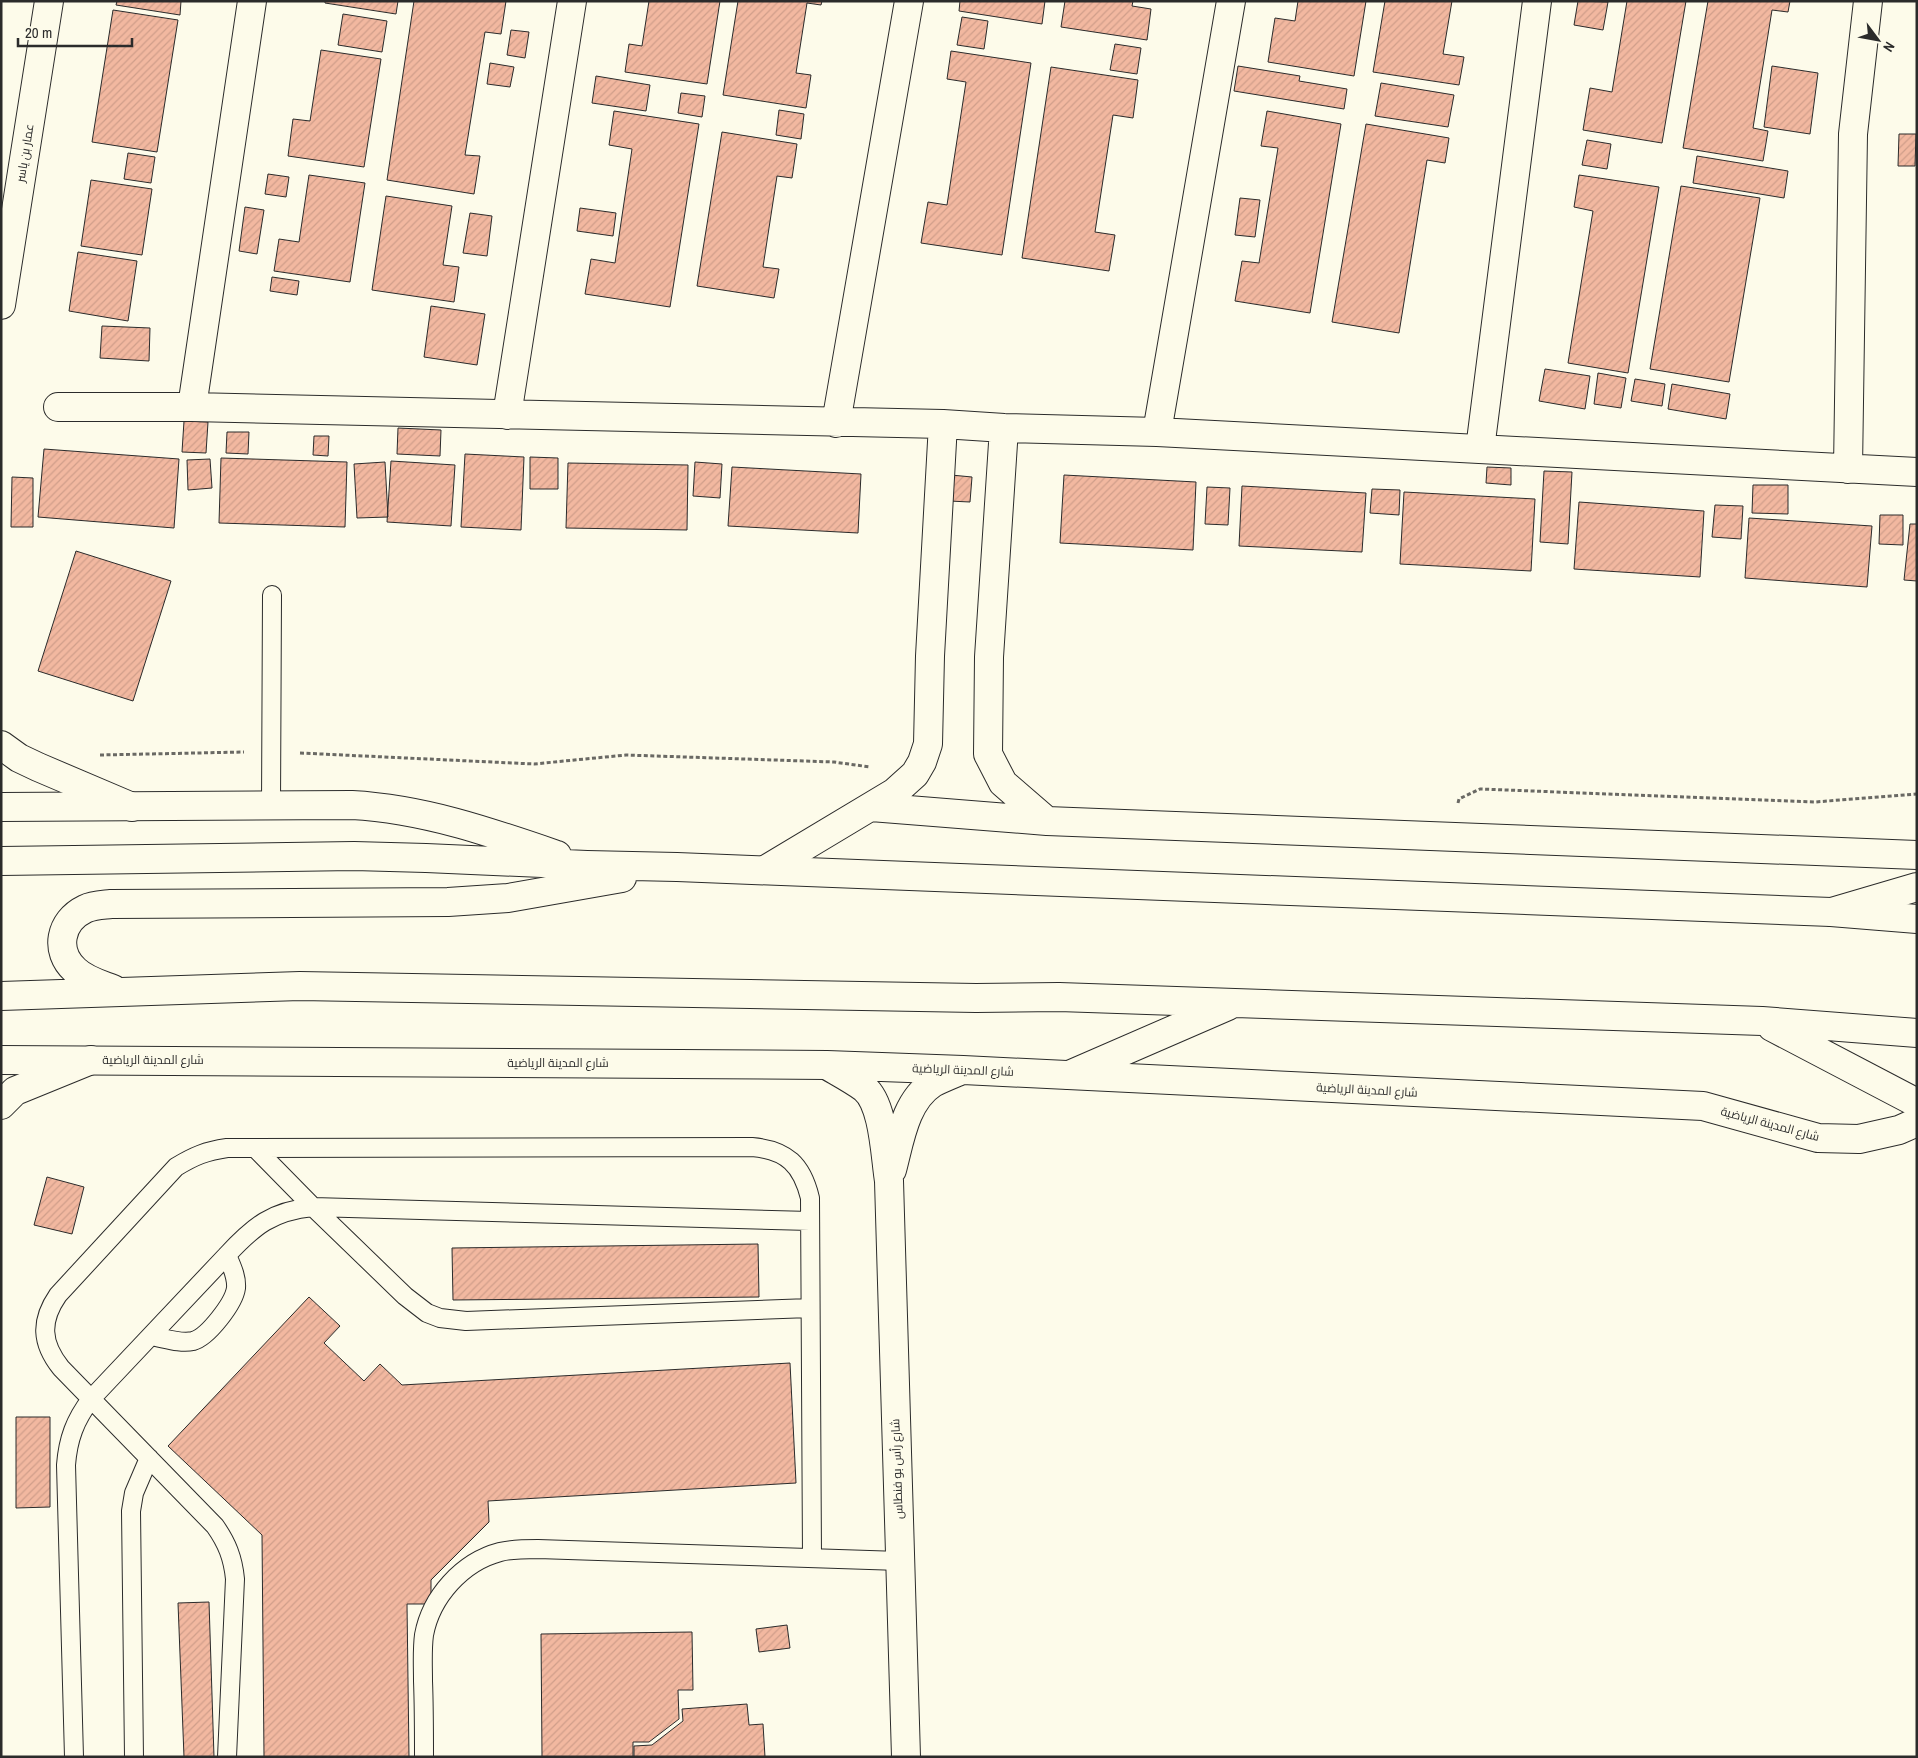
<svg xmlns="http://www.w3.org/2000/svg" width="1918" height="1758" font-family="'Archivo Narrow',Cairo,sans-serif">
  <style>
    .building { fill: url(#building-hatch); stroke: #2b2b2b }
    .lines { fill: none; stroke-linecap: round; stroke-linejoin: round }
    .service-casing { stroke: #2b2b2b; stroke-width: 20 }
    .minor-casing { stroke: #2b2b2b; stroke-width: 30 }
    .tertiary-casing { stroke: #2b2b2b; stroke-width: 30 }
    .secondary-casing { stroke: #2b2b2b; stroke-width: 30 }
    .path { stroke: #6a6964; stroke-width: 3; stroke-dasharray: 4 2.5; stroke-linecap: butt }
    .service { stroke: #fdfbea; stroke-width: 18 }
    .minor { stroke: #fdfbea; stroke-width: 28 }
    .tertiary { stroke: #fdfbea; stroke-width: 28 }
    .secondary { stroke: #fdfbea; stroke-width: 28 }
    .labels { text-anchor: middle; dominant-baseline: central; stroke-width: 4; stroke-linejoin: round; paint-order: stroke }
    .street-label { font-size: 12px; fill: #2b2b2b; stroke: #fdfbea }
  </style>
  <defs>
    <pattern id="building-hatch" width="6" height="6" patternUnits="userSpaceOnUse" patternTransform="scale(1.25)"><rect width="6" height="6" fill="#f2b8a0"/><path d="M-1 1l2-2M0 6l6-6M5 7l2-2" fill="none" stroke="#d09e8a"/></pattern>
  </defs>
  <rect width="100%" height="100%" fill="#fdfbea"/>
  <path class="building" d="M117,1H181L180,15L116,5Z
    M325,1H398L396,14L325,3Z
    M414,1H506L501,34L485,32L465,155L480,156L474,194L387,180Z
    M649,1H720L707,84L625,72L629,44L642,46Z
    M738,1H822L821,5L807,3L796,73L811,75L806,108L723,95Z
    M960,1H1045L1042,24L959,11Z
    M1065,1H1133L1132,6L1151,9L1147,40L1061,27Z
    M1298,1H1366L1354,76L1268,62L1275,18L1295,21Z
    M1385,1H1452L1443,54L1464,57L1459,85L1373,72Z
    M1578,1L1608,2L1603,30L1574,25Z
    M1627,1H1686L1662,143L1583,130L1590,88L1612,92Z
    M1708,1H1790L1788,12L1772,10L1753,128L1768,131L1763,161L1683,148Z
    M113,10L178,20L157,152L92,142Z
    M343,14L387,21L382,52L338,45Z
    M962,17L988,21L984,49L957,45Z
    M511,30L529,32L525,58L507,55Z
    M1115,44L1141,48L1137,74L1110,70Z
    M321,50L381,59L364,167L288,156L293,119L310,121Z
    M951,51L1031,63L1002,255L921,243L928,202L947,205L966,82L947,79Z
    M490,63L514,67L510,87L487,84Z
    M1238,66L1300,76L1299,81L1347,89L1344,109L1234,91Z
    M1772,66L1818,73L1810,134L1764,127Z
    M1051,67L1138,80L1133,118L1113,115L1095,232L1115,235L1109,271L1022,258Z
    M596,76L650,85L646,111L592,103Z
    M1381,83L1454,95L1448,127L1375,116Z
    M681,93L705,96L702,117L678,113Z
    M779,110L804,114L801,139L776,135Z
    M614,111L699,124L670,307L585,294L591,259L615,263L632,149L609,145Z
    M1267,111L1341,124L1310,313L1235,301L1242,261L1259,263L1278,148L1261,146Z
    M1366,124L1449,138L1445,163L1427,160L1399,333L1332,322Z
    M722,132L797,144L792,178L777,176L763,267L779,269L774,298L697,286Z
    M1899,134H1916L1915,166H1898Z
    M1587,140L1611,144L1607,169L1582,165Z
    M128,153L155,157L151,183L124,179Z
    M1697,156L1788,171L1784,198L1693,183Z
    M268,174L289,177L286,197L265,194Z
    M309,175L365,183L350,282L274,271L279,239L299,242Z
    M1579,175L1659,187L1628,373L1568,363L1593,211L1574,207Z
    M91,180L152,189L142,255L81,246Z
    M1681,186L1760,198L1729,382L1650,369Z
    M386,196L452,206L443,265L459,267L454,302L372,290Z
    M1240,198L1260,200L1255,237L1235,235Z
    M245,207L264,210L257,254L239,251Z
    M580,208L616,213L613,236L577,231Z
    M470,213L492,216L487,256L463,253Z
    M78,252L137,261L128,321L69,311Z
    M272,277L299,281L297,295L270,291Z
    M431,306L485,314L477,365L424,357Z
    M102,326L150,328L149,361L100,358Z
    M1545,369L1590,376L1585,409L1539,401Z
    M1598,373L1626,378L1621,408L1594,404Z
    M1635,379L1665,384L1662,406L1631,401Z
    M1672,384L1730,394L1726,419L1668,409Z
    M184,421L208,422L206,453L182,452Z
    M398,428L441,430L440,456L397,454Z
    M227,432H249L248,454L226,453Z
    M314,436H329L328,456L313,455Z
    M44,449L179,459L174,528L38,517Z
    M465,454L524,457L521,530L461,527Z
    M530,457L558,458V489H530Z
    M221,458L347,462L345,527L219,523Z
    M210,459L212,488L188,490L187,460Z
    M391,461L455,465L451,526L387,522Z
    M385,462L388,517L357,518L354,464Z
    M695,462L722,464L720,498L693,496Z
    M568,463L688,465L687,530L566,528Z
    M732,467L861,474L858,533L728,526Z
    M1487,467L1511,468V485L1486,483Z
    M1544,471L1572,472L1568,544L1540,542Z
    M951,475L972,477L970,502L949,501Z
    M1064,475L1196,482L1193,550L1060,543Z
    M12,477L33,478V527H11Z
    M1753,485H1788V514L1752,513Z
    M1242,486L1366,493L1362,552L1239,546Z
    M1207,487L1230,488L1228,525L1205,524Z
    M1372,489L1400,490L1399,515L1370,513Z
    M1404,492L1535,499L1531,571L1400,564Z
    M1579,502L1704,511L1700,577L1574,569Z
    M1715,505L1743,506L1741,539L1712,537Z
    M1880,515H1903V545L1879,544Z
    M1749,518L1872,526L1867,587L1745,578Z
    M1910,524H1917V581L1904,580Z
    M76,551L171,581L133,701L38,671Z
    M47,1177L84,1187L72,1234L34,1225Z
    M758,1244L759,1297L453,1300L452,1248Z
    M309,1297L340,1326L324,1343L364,1381L380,1364L402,1385L790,1363L796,1483L488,1501L489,1522L431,1580V1604H407L409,1757H264L262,1535L168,1446Z
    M16,1417H50V1507L16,1508Z
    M209,1602L214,1757H184L178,1603Z
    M787,1625L790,1648L759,1652L756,1629Z
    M692,1632L693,1690H678L679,1719L649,1742H633V1757H542L541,1634Z
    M747,1704L749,1725L763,1724L765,1757H634V1746L652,1745L683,1721L682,1709Z"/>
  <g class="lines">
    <g class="service-casing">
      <path id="service" d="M271,805L272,595
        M255,1148L313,1207L405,1296L427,1313L440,1318L466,1321L810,1308
        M151,1336C164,1338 180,1344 193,1341C208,1337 234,1303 236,1288C237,1276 231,1265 227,1255
        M74,1757L66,1465C68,1439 75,1420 91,1399L227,1255C254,1226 272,1211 313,1207L810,1221
        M134,1757L131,1511L134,1493L149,1458
        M227,1757L235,1579C233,1558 227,1543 215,1526L61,1368C41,1343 40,1321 58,1295L176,1167C194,1156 206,1151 227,1148L752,1147C787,1150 802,1165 810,1198L812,1558
        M424,1757C424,1731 424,1706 423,1681C423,1666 422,1650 424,1635C431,1597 462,1562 500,1552C512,1549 525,1549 538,1549L900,1561"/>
    </g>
    <g class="minor-casing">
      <path id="minor" d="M58,407H192L943,424L1004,428L1157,432L1917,472
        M192,407L252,1
        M507,415L572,1
        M836,423L909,1
        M1004,428L989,657L988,754L1003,783L1047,821
        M1157,432L1231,1
        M1480,449L1537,1
        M1848,469L1853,134L1868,1
        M871,807L1047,821L1917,855
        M765,870L895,792L915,774L922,762L928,744L930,656L943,424
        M1832,912L1917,887
        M1,1060L827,1065L963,1070L1703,1106L1818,1138L1859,1139L1899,1130L1917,1122
        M828,1066C840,1073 853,1080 864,1088C884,1104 885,1157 889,1181L906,1757
        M892,1170C900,1140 905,1101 933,1083C942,1078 953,1074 962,1070"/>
    </g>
    <g class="tertiary-casing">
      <path id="tertiary" d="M1,305L49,1
        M1,745L19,758L38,767L132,807
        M1,1105L15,1091L91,1060"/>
    </g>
    <g class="secondary-casing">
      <path id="secondary" d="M1,807L352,805C424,809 490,832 557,855
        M1,861L354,856L426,858L587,865L677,867L1831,912L1917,919
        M113,989C100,984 85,980 75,970C54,951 60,921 85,909C93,905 102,905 111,904L448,902L508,898L622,878
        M1,996L300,986L976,998L1059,997L1762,1021L1917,1033
        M1772,1027L1917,1103
        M1069,1075L1228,1006"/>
    </g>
    <path class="path" d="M300,753L534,764L626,755L834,762L870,767
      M100,755L244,752
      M1458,803L1459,799L1480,789L1815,802L1917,794"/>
    <use href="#service" class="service"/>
    <use href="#minor" class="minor"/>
    <use href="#tertiary" class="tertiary"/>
    <use href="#secondary" class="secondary"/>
  </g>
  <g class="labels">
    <g class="street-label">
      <text transform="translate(25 153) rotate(-81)">عمار بن ياسر</text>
      <text x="153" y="1060">شارع المدينة الرياضية</text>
      <text x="558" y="1063">شارع المدينة الرياضية</text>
      <text transform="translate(963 1070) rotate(2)">شارع المدينة الرياضية</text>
      <text transform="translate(1367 1090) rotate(3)">شارع المدينة الرياضية</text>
      <text transform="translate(1770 1124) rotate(15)">شارع المدينة الرياضية</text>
      <text transform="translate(897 1469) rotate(-92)">شارع رأس بو فنطاس</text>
    </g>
  </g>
  <rect width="1918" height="1758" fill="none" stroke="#2b2b2b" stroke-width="5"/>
  <g transform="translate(1878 40) rotate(122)" stroke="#fdfbea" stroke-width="4" paint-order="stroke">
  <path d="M0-4L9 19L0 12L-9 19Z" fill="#2b2b2b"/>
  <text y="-8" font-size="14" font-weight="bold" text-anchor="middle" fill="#2b2b2b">N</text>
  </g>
  <path d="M18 38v8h114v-8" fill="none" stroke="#2b2b2b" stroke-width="2.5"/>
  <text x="25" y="38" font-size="15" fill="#2b2b2b" stroke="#fdfbea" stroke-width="4" paint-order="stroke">20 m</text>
</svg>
